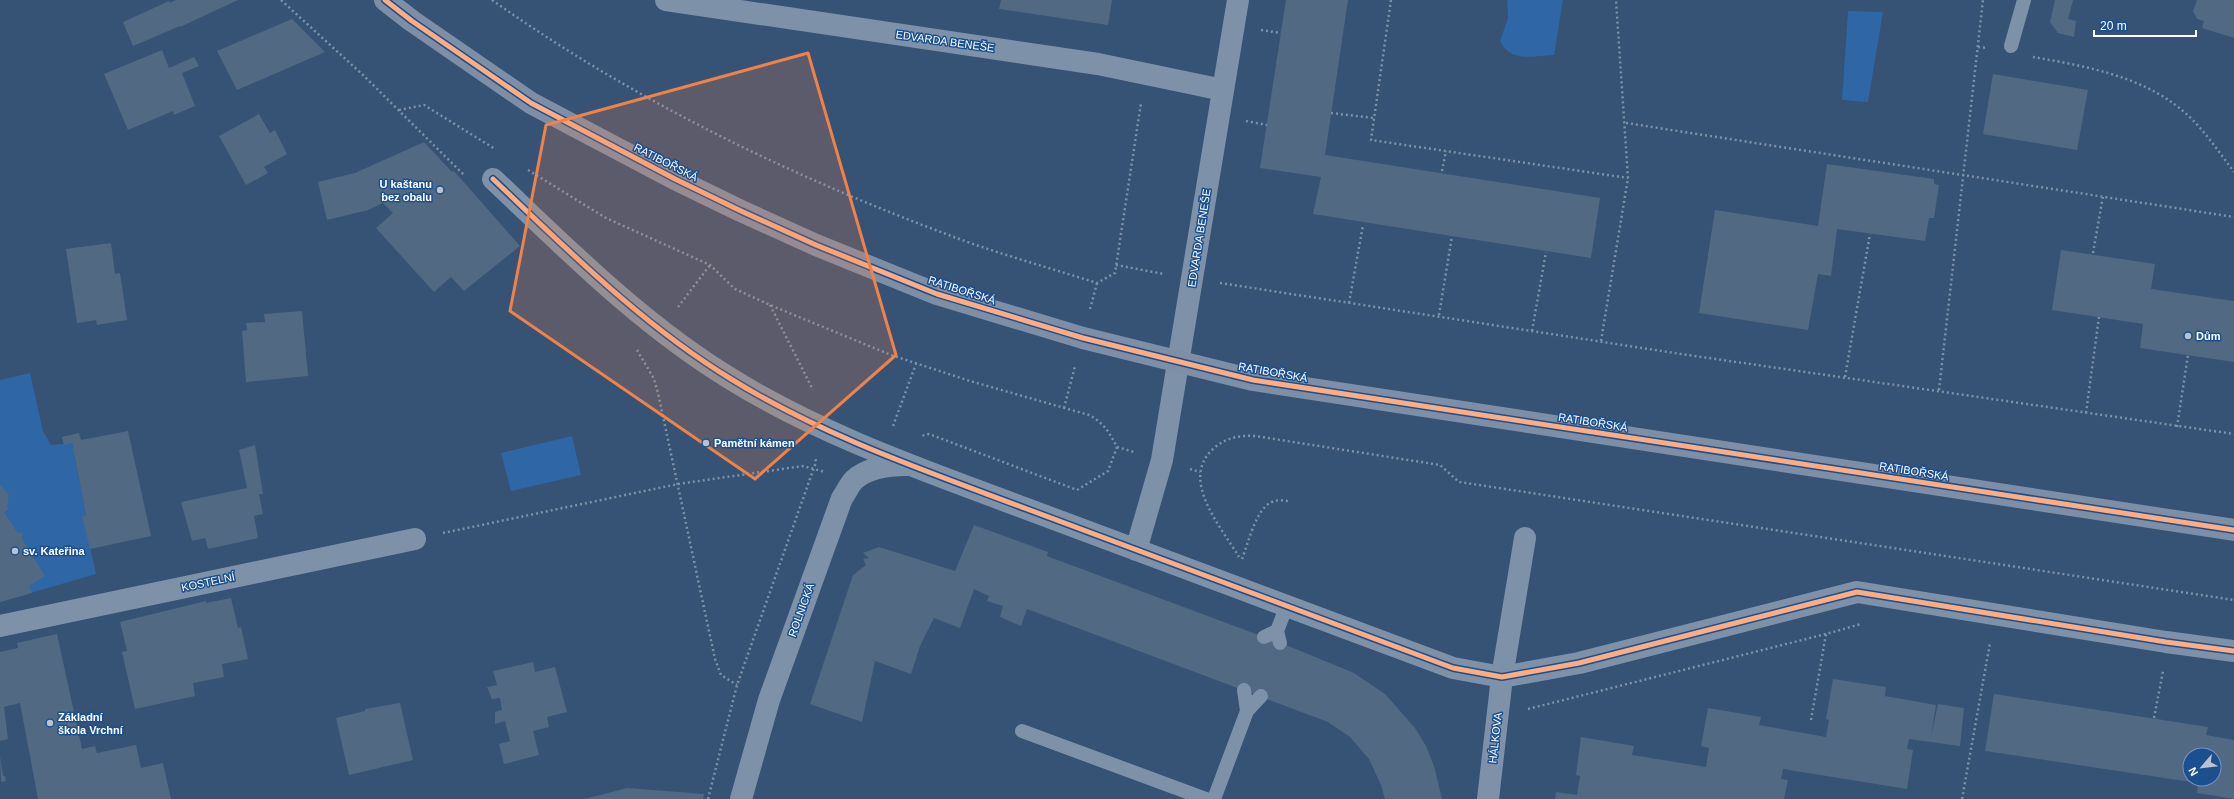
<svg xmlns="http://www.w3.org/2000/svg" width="2234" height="799" font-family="Helvetica,sans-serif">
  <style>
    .green { fill: #2f66a5 }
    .building { fill: #526984; fill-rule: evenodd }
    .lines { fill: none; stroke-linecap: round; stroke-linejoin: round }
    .path { stroke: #7d92a8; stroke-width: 2.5; stroke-dasharray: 2 3; stroke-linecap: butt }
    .lane { stroke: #7d92a8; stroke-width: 14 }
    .street { stroke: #7d92a8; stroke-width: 22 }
    .primary { stroke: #7d8ea7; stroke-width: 22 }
    .cycleway-casing { stroke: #1b4f8f; stroke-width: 8 }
    .cycleway { stroke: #ffac80; stroke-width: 5 }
    .marked { fill: #ee8249; fill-opacity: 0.2; stroke: #ee8249; stroke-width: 3; stroke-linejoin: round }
    .poi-dot { fill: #b9c2ce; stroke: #1b4f8f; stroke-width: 1.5 }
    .labels { text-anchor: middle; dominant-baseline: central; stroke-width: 3; stroke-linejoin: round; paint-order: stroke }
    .street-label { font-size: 11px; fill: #fff; stroke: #1b4f8f }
    .poi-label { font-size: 11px; font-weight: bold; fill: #fff; stroke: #1b4f8f; text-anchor: start }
  </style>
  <rect width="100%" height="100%" fill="#365274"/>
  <path class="green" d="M1507,0H1563L1554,55C1534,56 1510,63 1500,41L1508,18Z
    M1848,11L1883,12L1868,102L1842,100Z
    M30,373L43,431L51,445L72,443L86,515L83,516L96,574L0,602V380Z
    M572,436L581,475L511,491L501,453Z"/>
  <path class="building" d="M176,0H238L180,27V26L133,46L123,22L169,1L170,3Z
    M1001,0H1112L1108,25L999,9Z
    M1286,0H1348L1325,155L1600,198L1591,258L1313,214L1321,177L1260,168Z
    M2055,0H2073L2068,19L2076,21L2074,37L2058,33L2050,22Z
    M2197,0H2234V38L2202,28L2204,21L2197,19L2193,11Z
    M292,19L325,52L237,90L217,51Z
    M162,50L169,68L194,57L199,66L182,73L195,106L174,115L173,111L128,130L104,74Z
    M1993,74L2088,90L2077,150L1983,134Z
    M259,114L270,133L275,130L287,154L264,167L268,173L246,185L219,136Z
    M424,142L452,172L454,171L520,246L464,291L451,277L434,292L376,228L393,213L383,203L368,210L327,220L318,182L355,173Z
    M1827,164L1934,179V184L1939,185L1934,218H1929L1925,241L1837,229L1831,276L1818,274L1808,330L1699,313L1715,210L1818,226Z
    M111,243L115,274L120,273L127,320L97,325L96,320L77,323L66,249Z
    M2061,250L2155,264L2151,289L2234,301V362L2140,348L2143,324L2052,310Z
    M302,311L308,376L246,382L242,331L247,330L246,323L265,322L264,314Z
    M128,431L151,536L90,549L82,516L86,515L72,443L64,445L62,437L79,433L81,440Z
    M255,445L263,494H259L263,514L254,516L258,538L208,549L205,538L192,541L181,502L247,488L239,450Z
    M0,484L9,495L7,506L9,509L4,512L17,532L23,533L22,539L45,576L29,586L32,593L0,602Z
    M974,525L1048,552L1047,556L1291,647L1354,673L1385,694L1415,728L1426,746L1434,766L1442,799H1385L1381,785L1369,759L1350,737L1328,722L1027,609L1021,626L1000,617L1003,606L987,601L989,596L974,589L960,628L934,618L920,646L911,674L875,661L862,722L810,704L853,575L866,565L863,559L869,558L863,553L879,547L955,571Z
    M231,598L238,628L241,627L248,659L222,664L224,677L193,683L195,696L135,709L122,652L127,651L120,622L206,601V603Z
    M57,634L82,749L95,746L97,753L136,745L141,768L163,763L171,799H38L20,703L4,707L8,739L0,741V652L18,648L17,643Z
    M533,662L535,672L555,667L567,712L547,717L549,727L533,731L539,755L504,764L499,744L510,741L505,721L495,724V712L502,710L500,698L492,699L487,687L497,685L493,671Z
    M1833,679L1886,687L1885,696L1936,705L1931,737L1938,704L1964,708L1960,746L1909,739L1907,749L1913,750L1907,789L1783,769L1781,779L1788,780L1784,799H1555L1556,792L1577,795L1580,776L1576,775L1581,737L1634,746L1632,755L1706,767L1709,748L1701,746L1708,708L1761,717L1759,725L1826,737L1829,720L1826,719Z
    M1994,694L2208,727L2206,735L2234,740V799L2197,793L2198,783L1985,751ZM2190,755H2214V779H2190Z
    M400,703L413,760L349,775L336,718L365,711V709Z
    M0,756L3,776H5L6,781L1,782Z
    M627,788L704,794L703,799H585Z"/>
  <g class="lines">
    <path class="path" d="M281,0L363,75L464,175
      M492,0C632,99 786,174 946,234C995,253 1047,267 1097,283L1115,273L1141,103
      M1391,0L1371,140L1628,178
      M1261,30L1281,33
      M1978,47L1987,48
      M2033,57C2085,66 2142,76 2183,111C2203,128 2219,152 2234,172
      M399,110L424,105L495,149
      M1331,113L1374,118
      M1246,121L1267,125
      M1626,123L2234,217
      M528,170L606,218L710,265L735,289L770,305L891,355L970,381L1089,415C1104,423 1109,432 1117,447L1108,471L1077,490L929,434L921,436
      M1442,171L1446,151
      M2093,253L2103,196
      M1116,265L1164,274
      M1220,283L1681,354L2234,434
      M1349,303L1363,225
      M770,305L813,390
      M678,307L710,265
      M1090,309L1097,283
      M1439,315L1452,236
      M1532,331L1546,252
      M1601,341L1628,178L1616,0
      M637,350L654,379L658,393L715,659L721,675L737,685
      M1845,377L1870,234
      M1939,390L1983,0
      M1064,408L1075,366
      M2086,413L2099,317
      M893,426L916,364
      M2177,427L2188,355
      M1117,447L1134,452
      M1190,469L1200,472
      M443,533L678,484L803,466L825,472
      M1239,557C1222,528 1179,480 1213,449C1225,438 1239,435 1255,436L1440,465L1459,482L2234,600
      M1242,559C1248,544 1256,508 1272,502C1278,499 1284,501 1290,501
      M1528,709L1826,634
      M2154,718L2163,671
      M1811,720L1826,634L1861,624
      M708,799L737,685L816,462L815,457
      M1962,799L1990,643"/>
    <path class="lane" d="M2011,46L2024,0
      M1264,637L1277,631
      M1280,643L1277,631L1287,605
      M1244,690L1247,711
      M1022,731L1206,799
      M1214,799L1247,711L1261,696"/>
    <path class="street" d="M666,0L1098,64L1223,90
      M493,179C568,250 642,325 731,379C823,436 926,471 1027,509C1169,563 1311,614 1453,668L1502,677L1579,663L1857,592L2166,642L2234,651
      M1136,550L1162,460L1238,0
      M0,626L415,539
      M741,799L769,700L842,498C846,493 849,485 854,480C868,467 889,465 907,465
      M1488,799L1502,677L1525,538"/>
    <path class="primary" d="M385,0L412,21L531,103L675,179L741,211L816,245L937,294L1083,338L1253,380L2234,530"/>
    <g class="cycleway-casing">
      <path id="cycleway" d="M385,0L412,21L531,103L675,179L741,211L816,245L937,294L1083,338L1253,380L2234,530
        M493,179C568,250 642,325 731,379C823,436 926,471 1027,509C1169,563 1311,614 1453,668L1502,677L1579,663L1857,592L2166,642L2234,651"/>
    </g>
    <use href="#cycleway" class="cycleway"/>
  </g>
  <path class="marked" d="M808,53L896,355L755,479L510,311L546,125Z"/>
  <g class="poi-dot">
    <circle cx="440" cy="190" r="4"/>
    <circle cx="2188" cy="336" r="4"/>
    <circle cx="706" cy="443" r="4"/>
    <circle cx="15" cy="551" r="4"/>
    <circle cx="50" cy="723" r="4"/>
  </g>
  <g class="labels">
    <g class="street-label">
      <text transform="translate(945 41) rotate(8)">EDVARDA BENEŠE</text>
      <text transform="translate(666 162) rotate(27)">RATIBOŘSKÁ</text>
      <text transform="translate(1199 238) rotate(-81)">EDVARDA BENEŠE</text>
      <text transform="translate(962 290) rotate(18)">RATIBOŘSKÁ</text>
      <text transform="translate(1273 372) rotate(10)">RATIBOŘSKÁ</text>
      <text transform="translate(1593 422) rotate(9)">RATIBOŘSKÁ</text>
      <text transform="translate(1914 471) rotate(9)">RATIBOŘSKÁ</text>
      <text transform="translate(208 582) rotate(-12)">KOSTELNÍ</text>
      <text transform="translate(801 610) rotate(-70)">ROLNICKÁ</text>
      <text transform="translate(1495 738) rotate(-84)">HÁLKOVA</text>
    </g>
    <g class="poi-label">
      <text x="432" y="184" text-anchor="end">U kaštanu<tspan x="432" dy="13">bez obalu</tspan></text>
      <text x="2196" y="336">Dům</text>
      <text x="714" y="443">Pamětní kámen</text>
      <text x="23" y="551">sv. Kateřina</text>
      <text x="58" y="717">Základní<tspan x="58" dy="13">škola Vrchní</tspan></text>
    </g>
  </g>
  <g transform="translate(2202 767) rotate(242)"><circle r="19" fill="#1b4f8f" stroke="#7695bc"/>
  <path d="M0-3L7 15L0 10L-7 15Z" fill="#b9c2ce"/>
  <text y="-6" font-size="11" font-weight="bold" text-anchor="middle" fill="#ffffff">N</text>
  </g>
  <path d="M2094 30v6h102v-6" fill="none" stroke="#ffffff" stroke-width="2"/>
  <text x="2100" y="30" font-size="12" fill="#ffffff" stroke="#1b4f8f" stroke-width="3" paint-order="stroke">20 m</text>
</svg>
